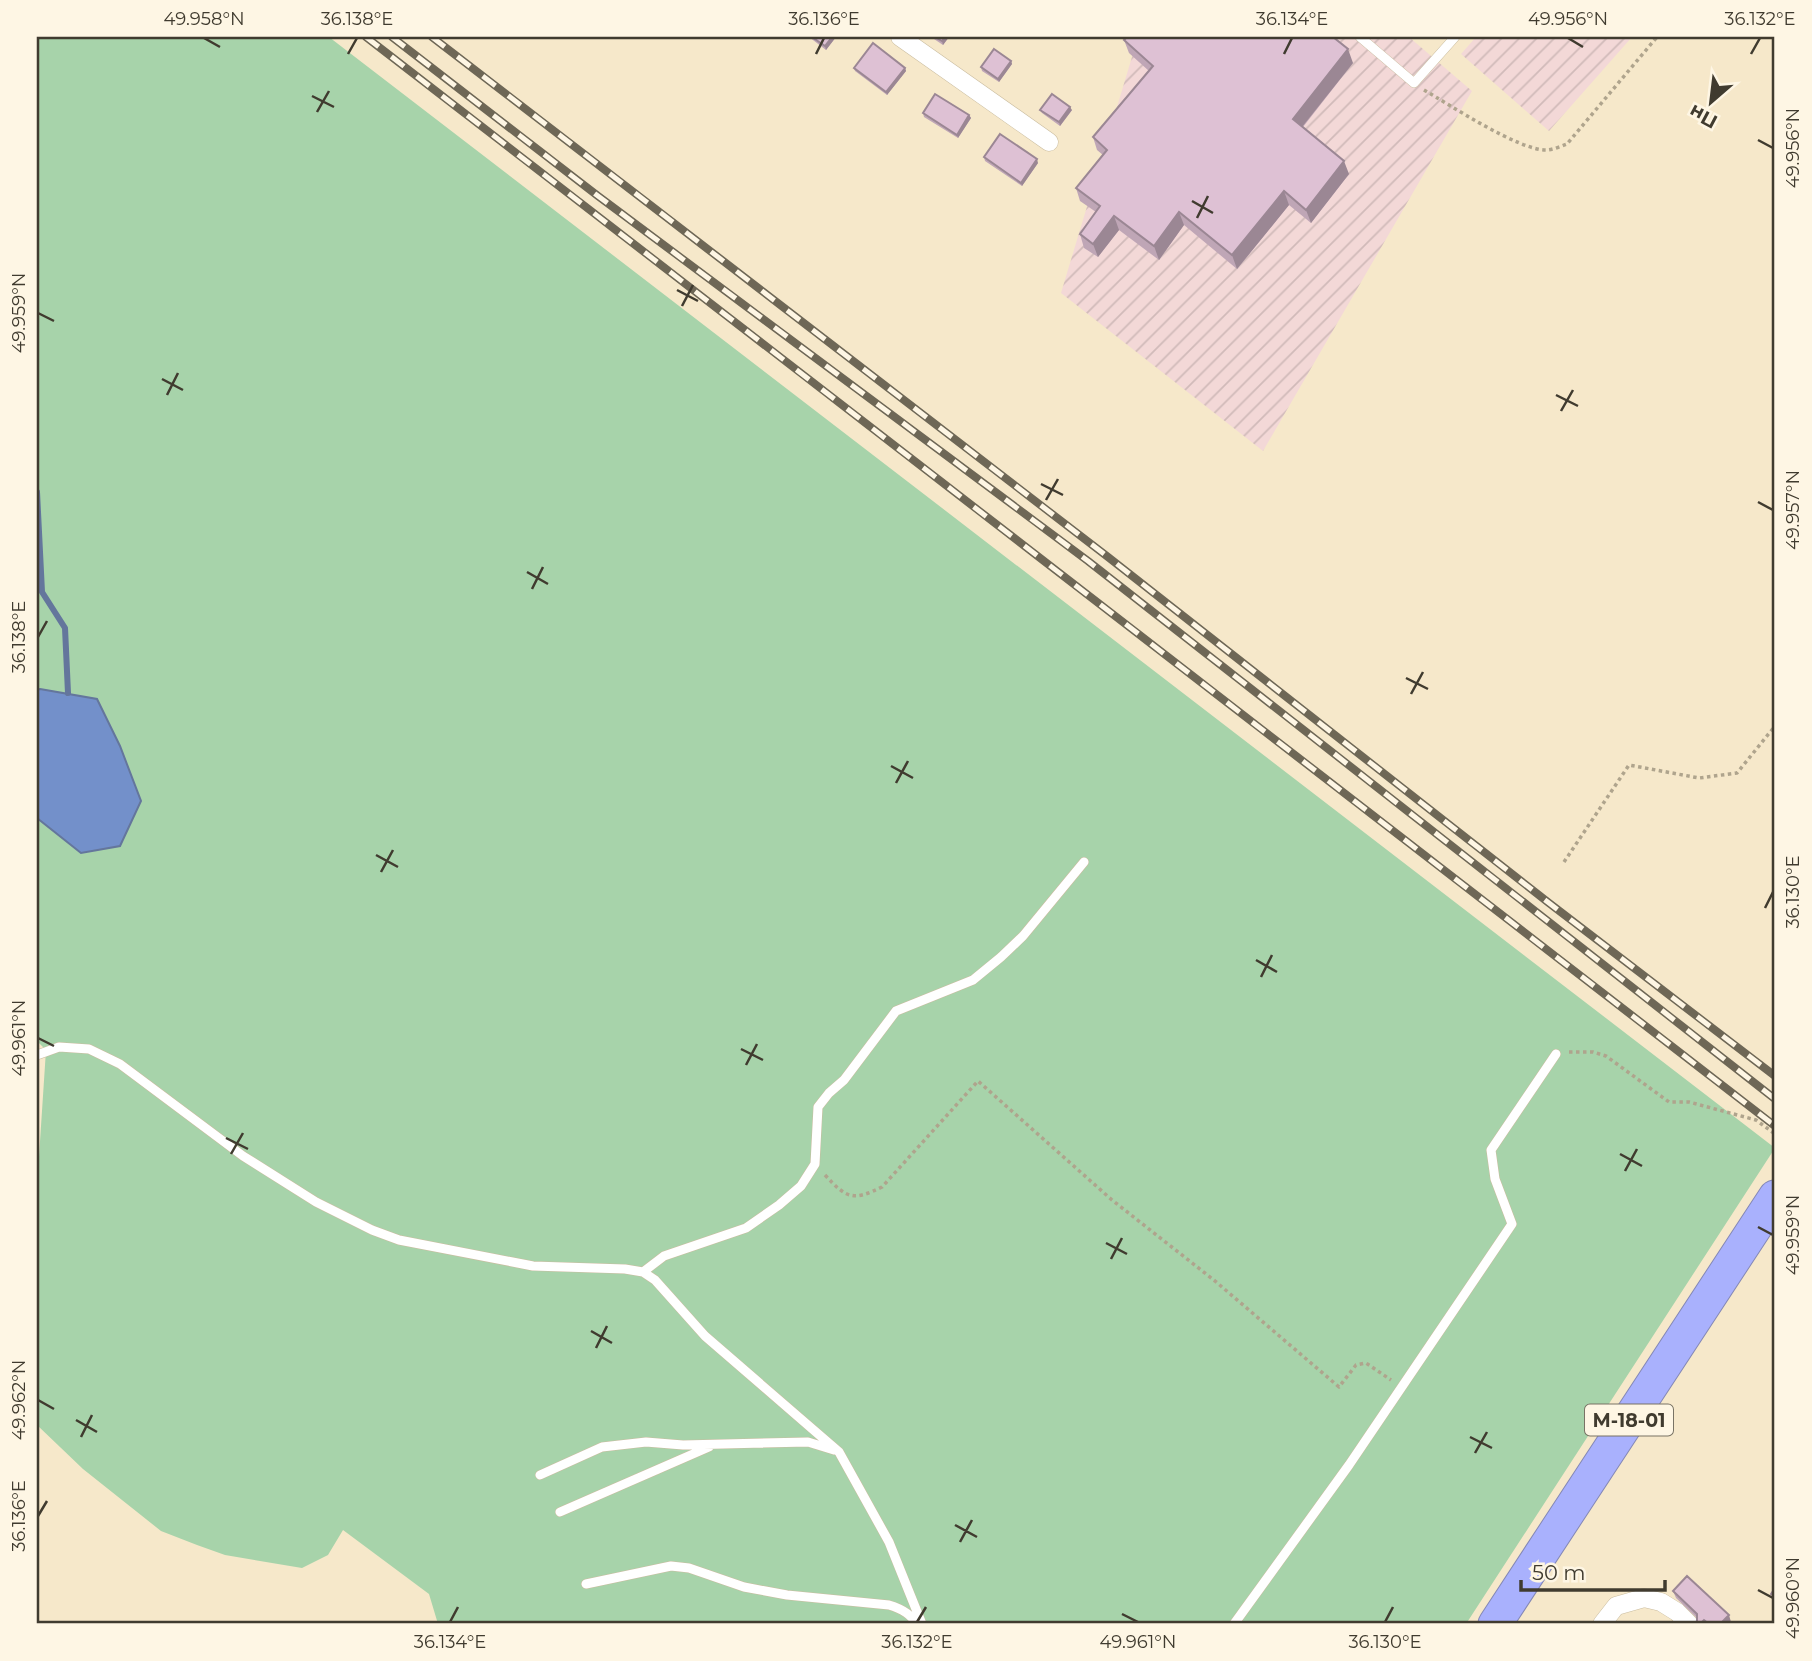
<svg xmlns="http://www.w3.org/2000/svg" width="1812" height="1661" font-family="Montserrat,sans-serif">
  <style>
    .industrial { fill: url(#industrial-furrows) }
    .green { fill: #a7d3aa }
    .water { fill: #7390ca; stroke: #64769c; stroke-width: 2 }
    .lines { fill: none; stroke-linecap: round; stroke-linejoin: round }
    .stream { stroke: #64769c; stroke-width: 6 }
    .lane-casing { stroke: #cabda0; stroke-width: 10 }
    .street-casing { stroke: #cabda0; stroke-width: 19 }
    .highway-casing { stroke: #8488b5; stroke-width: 35 }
    .path { stroke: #afa48d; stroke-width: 3.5; stroke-dasharray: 3.5 3.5; stroke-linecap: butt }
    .lane { stroke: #fff; stroke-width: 9 }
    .street { stroke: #fff; stroke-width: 18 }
    .highway { stroke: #a9b1fd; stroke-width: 33 }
    .rail-casing { stroke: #6e6756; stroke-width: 8 }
    .rail { stroke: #fef6e4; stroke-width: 5; stroke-dasharray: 16; stroke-linecap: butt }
    .wall { fill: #bfa6b6 }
    .shaded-wall { fill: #9b8794 }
    .building { fill: #dec1d4; stroke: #9b8794; stroke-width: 2 }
    .ticks { fill: none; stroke: #403b2f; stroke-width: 2.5 }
    .labels { text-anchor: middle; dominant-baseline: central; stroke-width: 7; stroke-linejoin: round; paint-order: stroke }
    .shield { fill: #fef6e4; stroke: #797365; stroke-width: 2 }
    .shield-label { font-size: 19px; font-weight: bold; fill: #403b2f }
    .neatline { fill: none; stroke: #403b2f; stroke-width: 2.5 }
    .ticks-label { font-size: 18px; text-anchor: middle; fill: #403b2f }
  </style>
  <defs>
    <pattern id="industrial-furrows" width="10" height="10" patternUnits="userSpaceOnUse" patternTransform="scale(1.75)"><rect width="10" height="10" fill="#f3d8d7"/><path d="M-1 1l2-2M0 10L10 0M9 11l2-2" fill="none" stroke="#d1bab9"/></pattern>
  </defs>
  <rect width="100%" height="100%" fill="#f6e8ca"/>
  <path class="industrial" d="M1138,37H1409L1472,91L1263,451L1061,293Z
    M1476,37H1632L1549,131L1461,54Z"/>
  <path class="green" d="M37,37H329L1775,1148L1466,1624H1204L1202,1621L1192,1624H438L429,1594L343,1530L328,1555L302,1568L225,1555L197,1545L161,1531L83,1469L37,1425V1187L46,1050L37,1041Z"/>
  <path class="water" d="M40,689L97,699L120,746L141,801L120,846L81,853L37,818V690Z"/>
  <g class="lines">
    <path class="stream" d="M37,492L42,592L65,628L68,693"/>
    <g class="lane-casing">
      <path id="lane" d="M1360,37L1414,83L1455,37
        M37,1055L59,1047L89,1049L120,1064L243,1156L316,1202L372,1230L399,1240L533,1266L625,1269L643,1272L655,1280L705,1336L839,1452L889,1542L922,1624
        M643,1272L664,1256L746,1228L779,1205L801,1186L815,1164L818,1107L829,1093L844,1080L896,1011L973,980L1001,957L1023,936L1084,862
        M540,1475L602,1447L646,1442L683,1445L808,1442L834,1450
        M560,1512L709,1447
        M586,1584L671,1566L689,1568L744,1587L787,1595L889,1605C899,1608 911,1613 916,1624
        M1234,1624L1349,1465L1512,1224L1495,1179L1491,1150L1556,1054"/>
    </g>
    <g class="street-casing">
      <path id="street" d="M900,37L1049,142
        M1602,1624L1616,1606L1644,1598L1661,1602L1677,1612L1689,1624"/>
    </g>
    <g class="highway-casing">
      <path id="highway" d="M1495,1624L1775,1197"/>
    </g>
    <path class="path" d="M1424,90C1450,105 1518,150 1546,150C1553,150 1561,146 1567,144L1657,37
      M1564,862L1629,765L1699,778L1737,773L1775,726
      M1569,1052H1593L1606,1056L1669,1102H1689L1756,1120L1775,1134
      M825,1175C847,1199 853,1201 882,1187L978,1081L1112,1200L1215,1281L1339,1387L1356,1365L1366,1363L1391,1380"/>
    <use href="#lane" class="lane"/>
    <use href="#street" class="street"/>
    <use href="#highway" class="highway"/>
    <g class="rail-casing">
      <path id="rail" d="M366,37L1775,1126
        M392,37L598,196L1088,561L1775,1099
        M432,37L1108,557L1549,903L1775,1076"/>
    </g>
    <use href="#rail" class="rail"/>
  </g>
  <path class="wall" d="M809,37H836L826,50Z
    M931,37H949L943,45Z
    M1124,40L1353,63L1303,127L1349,174L1311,223L1289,205L1237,269L1184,225L1159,260L1119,230L1098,257L1084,248L1080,234L1096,212L1080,201L1076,188L1103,155L1097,150L1093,137L1149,71L1129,53Z
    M1011,61L1012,64L999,82L982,71L981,67Z
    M854,68H905L906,71L887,95L855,71Z
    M1040,110H1072L1060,126L1042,113Z
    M923,113L969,115L971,118L958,138L924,117Z
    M984,157L1038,163L1022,186L985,161Z
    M1673,1591L1731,1622L1729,1624H1694L1697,1621V1618L1676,1598Z"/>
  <path class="shaded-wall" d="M832,37H836L826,50L825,46Z
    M945,37H949L943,45L942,41Z
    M1348,49L1353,63L1298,132L1293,119Z
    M1011,61L1012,64L999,82L998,79Z
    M905,68L906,71L887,95L886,92Z
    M1070,107L1072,110L1060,126L1059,122Z
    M969,115L971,118L958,138L957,135Z
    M1037,159L1038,163L1022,186L1021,183Z
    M1344,161L1349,174L1311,223L1306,210Z
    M1284,191L1289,205L1237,269L1232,255Z
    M1179,212L1184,225L1159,260L1154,246Z
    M1114,216L1119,230L1098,257L1093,244Z
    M1729,1615L1731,1622L1729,1624L1723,1621Z"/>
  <path class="building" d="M812,37H832L825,46Z
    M935,37H945L942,41Z
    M1127,37H1333L1348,49L1293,119L1344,161L1306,210L1284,191L1232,255L1179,212L1154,246L1114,216L1093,244L1080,234L1100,206L1076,188L1107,150L1093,137L1153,66L1124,40Z
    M873,43L905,68L886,92L854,68Z
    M994,49L1011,61L998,79L981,67Z
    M935,94L969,115L957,135L923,113Z
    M1052,94L1070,107L1059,122L1040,110Z
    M1000,134L1037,159L1021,183L984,157Z
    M1687,1576L1729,1615L1723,1621L1728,1624H1709L1704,1620L1700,1624H1694L1697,1621V1614L1673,1591Z
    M1775,1588V1597L1771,1594Z"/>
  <path class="ticks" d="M204,38L220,47M1568,38L1583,47M348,54L357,38M816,54L824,38M1284,54L1292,38M1751,54L1760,38M312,96L334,107M317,112L329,91M1758,140L1773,148M1192,201L1213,213M1197,218L1208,196M677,290L698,301M682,306L693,285M38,313L54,321M162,379L183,390M167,395L178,373M1556,395L1578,406M1561,411L1573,390M1041,484L1063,495M1046,500L1058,479M1758,502L1773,510M527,572L548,584M532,589L543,567M38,637L47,621M1406,678L1428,689M1411,694L1423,672M891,766L913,778M896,783L908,761M376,855L398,867M381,872L393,850M1765,908L1773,892M1256,960L1277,972M1261,977L1272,955M38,1038L54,1046M741,1049L763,1060M746,1065L757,1044M226,1138L248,1149M231,1154L243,1133M1620,1154L1642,1166M1625,1171L1637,1149M1758,1227L1773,1235M1106,1243L1127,1254M1111,1259L1122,1238M591,1331L612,1343M596,1348L607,1326M38,1400L54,1409M76,1420L97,1432M81,1437L92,1415M1470,1437L1492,1448M1475,1453L1487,1432M38,1516L47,1501M955,1525L977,1537M960,1542L972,1520M1758,1590L1773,1598M1122,1614L1138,1622M450,1622L458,1607M917,1622L926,1607M1385,1622L1393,1607"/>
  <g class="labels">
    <rect class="shield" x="1585" y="1404.5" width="88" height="31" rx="5"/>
    <g class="shield-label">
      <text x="1629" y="1420">М-18-01</text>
    </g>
  </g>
  <rect width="1812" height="1661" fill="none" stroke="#fef6e4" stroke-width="77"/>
  <g transform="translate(1711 102) rotate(208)" stroke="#fef6e4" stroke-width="5" paint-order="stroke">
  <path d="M0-5L12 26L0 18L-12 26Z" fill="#403b2f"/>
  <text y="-10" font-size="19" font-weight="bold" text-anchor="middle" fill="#403b2f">Пн</text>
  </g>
  <path d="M1521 1580v10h144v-10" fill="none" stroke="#403b2f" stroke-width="3.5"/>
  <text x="1532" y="1580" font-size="21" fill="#403b2f" stroke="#fef6e4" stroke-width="5" paint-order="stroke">50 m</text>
  <rect x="38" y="38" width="1735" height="1584" class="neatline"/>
  <g class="ticks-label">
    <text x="204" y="25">49.958°N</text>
    <text x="357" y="25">36.138°E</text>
    <text x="824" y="25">36.136°E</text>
    <text x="1292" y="25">36.134°E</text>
    <text x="1568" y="25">49.956°N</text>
    <text x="1760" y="25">36.132°E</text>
    <text transform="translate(1793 148) rotate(-90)" y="6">49.956°N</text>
    <text transform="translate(19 313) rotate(-90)" y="6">49.959°N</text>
    <text transform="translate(1793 510) rotate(-90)" y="6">49.957°N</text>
    <text transform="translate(19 637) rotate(-90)" y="6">36.138°E</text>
    <text transform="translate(1793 892) rotate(-90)" y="6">36.130°E</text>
    <text transform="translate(19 1038) rotate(-90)" y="6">49.961°N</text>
    <text transform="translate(1793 1235) rotate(-90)" y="6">49.959°N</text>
    <text transform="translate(19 1400) rotate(-90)" y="6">49.962°N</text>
    <text transform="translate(19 1516) rotate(-90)" y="6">36.136°E</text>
    <text transform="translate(1793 1598) rotate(-90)" y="6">49.960°N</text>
    <text x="450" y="1648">36.134°E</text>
    <text x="917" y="1648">36.132°E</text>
    <text x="1138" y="1648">49.961°N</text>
    <text x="1385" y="1648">36.130°E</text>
  </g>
</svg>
